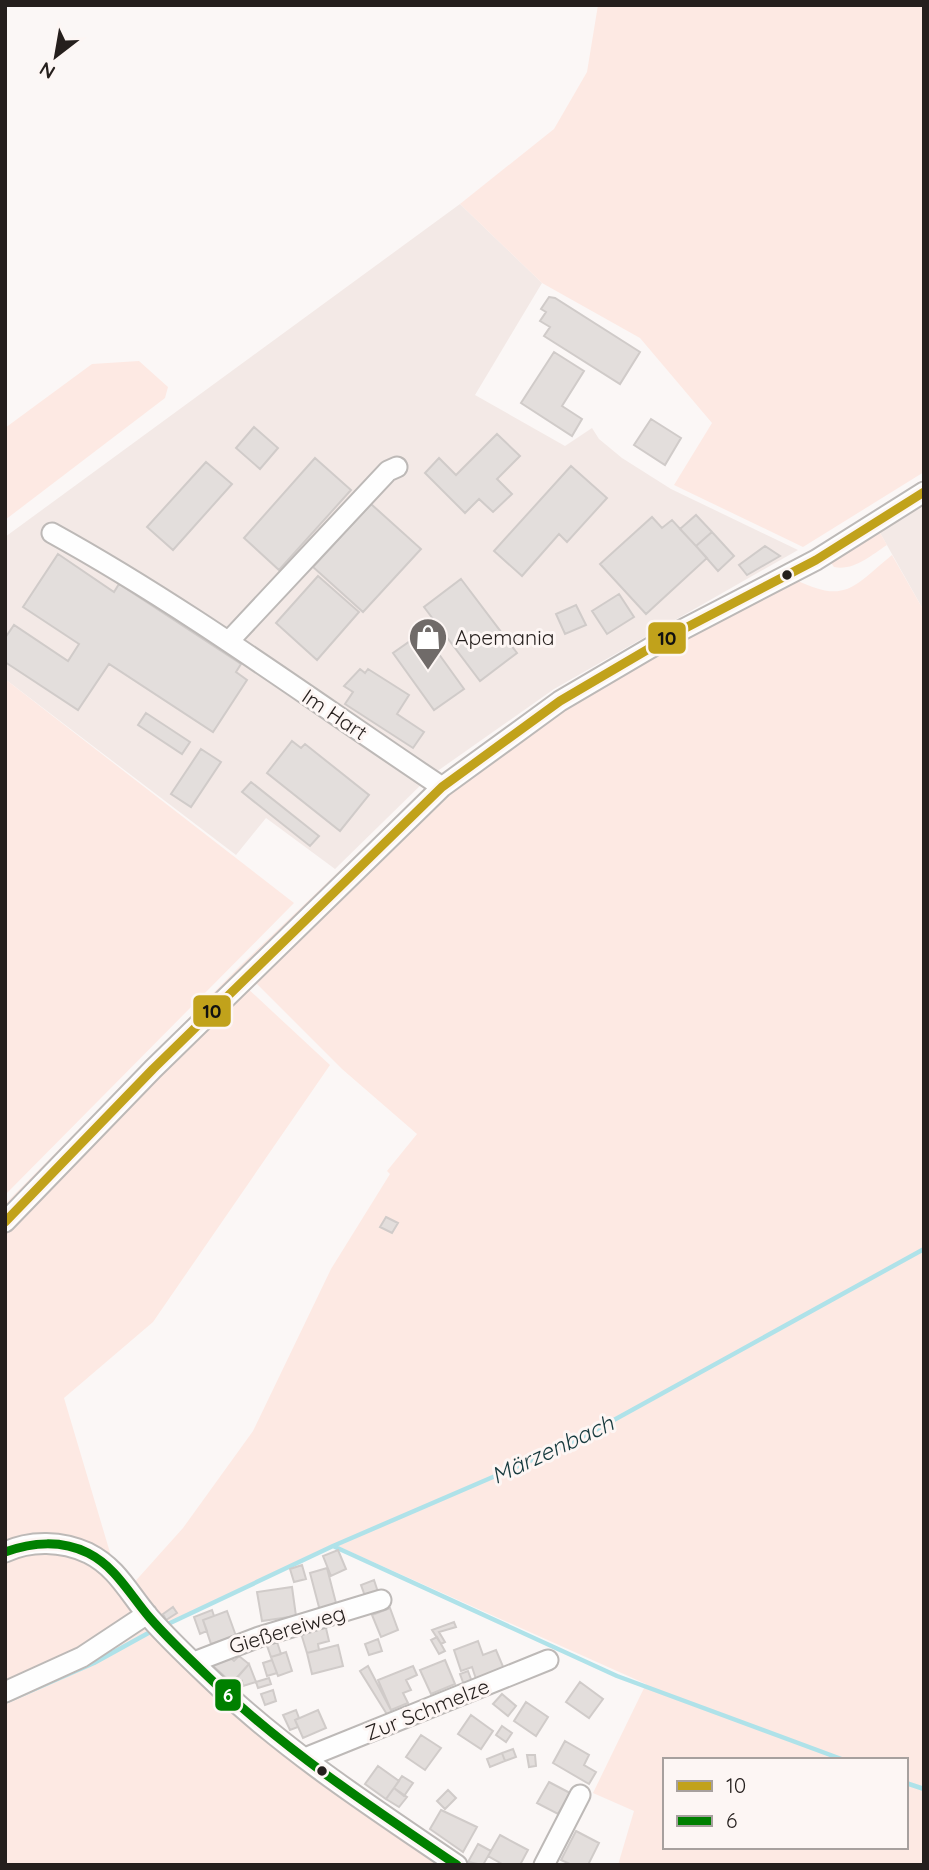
<svg xmlns="http://www.w3.org/2000/svg" width="929" height="1870" font-family="Quicksand,sans-serif">
  <style>
    .built { fill: #f3e9e6 }
    .green { fill: #fde9e3; fill-rule: evenodd }
    .lines { fill: none; stroke-linecap: round; stroke-linejoin: round }
    .stream { stroke: #afe2e9; stroke-width: 4.5 }
    .building { fill: #e3dedc; stroke: #d0cbc9; stroke-width: 2 }
    .minor-casing { stroke: #bdb9b7; stroke-width: 23 }
    .minor { stroke: #fefefe; stroke-width: 19 }
    .bus-1-casing { stroke: #fdf6f4; stroke-width: 14 }
    .bus-2-casing { stroke: #fdf6f4; stroke-width: 14 }
    .bus-1 { stroke: #c1a21b; stroke-width: 9 }
    .bus-2 { stroke: #008000; stroke-width: 9 }
    .bus-dot { fill: #251f1d; stroke: #fdf6f4; stroke-width: 2.5 }
    .labels { text-anchor: middle; dominant-baseline: central; stroke-width: 6; stroke-linejoin: round; paint-order: stroke }
    .poi-label { font-size: 21px; fill: #251f1d; stroke: #fdf6f4; text-anchor: start }
    .street-label { font-size: 21px; fill: #251f1d; stroke: #fdf6f4 }
    .water-label { font-size: 23px; font-style: italic; fill: #163a3e; stroke: #fdf6f4 }
    .line-badge { stroke: #fdf6f4; stroke-width: 2.5 }
    .badge-label { font-size: 19px; text-anchor: middle; font-weight: bold; fill: #fff }
    .pale-badge-label { font-size: 19px; text-anchor: middle; font-weight: bold; fill: #111 }
  </style>
  <rect width="100%" height="100%" fill="#fbf7f6"/>
  <path class="built" d="M460,204L542,283L475,395L565,446L592,428L599,439L622,458L671,489L798,550L554,689L429,777L335,869L266,818L236,855L5,679V537Z
    M924,500V611L879,531Z"/>
  <path class="green" d="M598,5H924V472L803,547L674,485L712,423L640,338L542,283L460,204L554,129L587,72Z
    M139,361L168,387L165,398L5,520V428L92,364Z
    M879,531L887,545C870,556 854,571 834,567L829,560Z
    M892,555L924,611V1865H618L634,1811L593,1793L646,1684L333,1544L161,1626L131,1586L183,1528L253,1431L331,1269L390,1174L387,1171L417,1134L342,1069L254,981L446,791L567,706L678,639L796,580C846,604 853,587 892,555ZM665,1760H906V1847H665Z
    M5,679L294,903L5,1195Z
    M400,813L404,818L5,1217V1204L240,966Z
    M245,986L330,1065L153,1322L64,1398L114,1566L89,1550L5,1549V1229Z
    M37,1547L87,1555L142,1613L5,1689V1555Z
    M147,1619L160,1632L451,1865H5V1694Z"/>
  <g class="lines">
    <path class="stream" d="M333,1546L617,1676L844,1760
      M168,1624L333,1546L574,1442L924,1249
      M5,1702L94,1663L152,1631
      M906,1783L924,1789"/>
  </g>
  <path class="building" d="M549,297L555,298L640,352L620,384L544,336L550,327L540,321L546,312L541,309Z
    M554,352L584,371L562,406L582,419L572,436L521,403Z
    M651,419L681,438L665,465L634,445Z
    M254,427L278,448L260,469L236,448Z
    M497,434L520,456L497,479L512,494L493,512L479,499L465,513L425,473L439,458L456,475Z
    M315,458L351,490L279,570L244,538Z
    M206,462L232,484L173,550L147,527Z
    M571,466L607,498L567,542L559,534L522,576L494,551Z
    M371,504L421,549L363,612L313,567Z
    M696,515L712,532L696,546L680,529Z
    M652,517L662,528L672,520L707,558L646,614L600,564Z
    M712,532L734,556L718,571L696,546Z
    M765,546L780,556L747,575L739,565Z
    M58,554L114,592L119,584L241,664L236,672L247,680L213,732L109,664L78,710L5,662V638L14,625L68,661L79,644L23,607Z
    M318,576L359,612L317,660L276,623Z
    M461,579L517,653L480,681L424,607Z
    M619,594L634,617L607,634L592,611Z
    M576,605L586,625L565,634L556,614Z
    M423,632L464,689L434,710L393,653Z
    M360,669L365,673L368,669L409,695L397,714L424,732L413,748L345,704L353,692L344,686Z
    M146,713L190,742L182,754L138,725Z
    M292,741L301,748L305,744L369,795L340,831L267,773Z
    M201,749L221,762L191,807L171,794Z
    M251,782L319,836L310,846L242,792Z
    M386,1217L398,1223L392,1233L380,1227Z
    M338,1550L346,1569L331,1576L323,1556Z
    M302,1565L306,1579L294,1582L290,1569Z
    M327,1568L337,1607L320,1611L310,1573Z
    M374,1580L378,1592L365,1596L361,1585Z
    M292,1587L296,1616L262,1621L257,1592Z
    M173,1607L177,1613L166,1620L163,1614Z
    M390,1608L398,1630L381,1637L372,1615Z
    M212,1610L214,1616L203,1620L207,1631L200,1634L194,1617Z
    M227,1611L236,1636L211,1644L203,1620Z
    M454,1622L456,1627L439,1632L445,1642L441,1644L432,1630Z
    M325,1624L329,1641L318,1644L319,1650L307,1653L300,1630Z
    M275,1636L281,1654L271,1657L265,1640Z
    M437,1637L445,1651L439,1654L431,1640Z
    M378,1639L382,1651L369,1655L365,1644Z
    M478,1641L483,1655L496,1650L504,1669L476,1679L472,1667L461,1671L454,1650Z
    M338,1645L343,1666L312,1674L307,1653Z
    M286,1652L292,1671L278,1676L271,1657Z
    M225,1653L234,1661L239,1656L249,1664L232,1683L213,1666Z
    M272,1660L277,1673L267,1676L263,1663Z
    M445,1660L455,1684L431,1694L420,1670Z
    M249,1664L256,1682L243,1686L242,1681L238,1683L235,1680Z
    M368,1666L393,1714L388,1716L360,1671Z
    M413,1666L417,1675L406,1680L411,1690L403,1693L408,1703L391,1710L378,1680Z
    M468,1671L472,1682L464,1685L460,1674Z
    M269,1678L271,1684L258,1688L256,1682Z
    M580,1682L603,1699L589,1718L566,1702Z
    M273,1690L276,1701L265,1705L261,1694Z
    M502,1694L516,1706L508,1716L493,1704Z
    M526,1702L548,1717L536,1736L514,1721Z
    M296,1710L299,1718L295,1720L298,1727L290,1730L283,1715Z
    M318,1710L326,1728L303,1738L295,1720Z
    M471,1715L493,1731L481,1749L458,1734Z
    M502,1726L512,1733L506,1742L496,1735Z
    M421,1735L441,1748L425,1770L406,1757Z
    M565,1741L589,1755L584,1765L596,1772L589,1784L553,1763Z
    M513,1749L516,1757L505,1761L502,1753Z
    M502,1753L505,1761L490,1767L487,1759Z
    M527,1755H535L536,1766L529,1767Z
    M378,1766L399,1781L386,1799L365,1784Z
    M402,1776L413,1783L404,1796L394,1788Z
    M549,1782L570,1793L558,1814L537,1803Z
    M394,1788L407,1797L399,1807L386,1799Z
    M448,1790L456,1798L445,1809L437,1801Z
    M441,1810L477,1827L463,1852L430,1829Z
    M576,1831L599,1843L588,1865H572L561,1860Z
    M500,1835L528,1850L520,1865H504L488,1856Z
    M478,1844L491,1851L483,1865L468,1862Z"/>
  <g class="lines">
    <g class="minor-casing">
      <path id="minor" d="M52,533C188,608 313,701 442,787
        M229,641L388,471L397,467
        M5,1222L153,1069L442,787L560,701L674,634L816,560L924,492
        M5,1552C31,1540 62,1541 88,1553C118,1568 129,1594 150,1618C171,1642 195,1664 218,1686C290,1754 375,1809 457,1865
        M194,1662L259,1637L381,1600
        M5,1692L82,1657L147,1614
        M305,1758L548,1660
        M544,1865L580,1795"/>
    </g>
    <use href="#minor" class="minor"/>
    <g class="bus-1-casing">
      <path id="bus-1" d="M5,1222L153,1069L442,787L560,701L674,634L816,560L924,492"/>
    </g>
    <g class="bus-2-casing">
      <path id="bus-2" d="M5,1552C32,1542 62,1540 88,1553C116,1567 130,1595 150,1618C171,1642 195,1664 218,1686C291,1754 374,1809 457,1865"/>
    </g>
    <use href="#bus-1" class="bus-1"/>
    <use href="#bus-2" class="bus-2"/>
  </g>
  <defs>
    <g id="shop-pin" transform="scale(2.0125)"><path d="M0 17L-7.5 6A9.5 9.5 0 1 1 7.5 6Z" fill="#706b69" stroke="#fdf6f4"/><path d="M-5-2.5h2.3a2.7 3.5 0 0 1 5.4 0H5L5.5 6h-11ZM-1.5-2.5h3a1.5 2.3 0 0 0-3 0Z" fill="#fff"/></g>
  </defs>
  <g fill-rule="evenodd">
    <use href="#shop-pin" x="428" y="637"/>
  </g>
  <g class="bus-dot">
    <circle cx="787" cy="575" r="6"/>
    <circle cx="322" cy="1771" r="6"/>
  </g>
  <g class="labels">
    <g class="poi-label">
      <text x="455" y="637">Apemania</text>
    </g>
    <g class="street-label">
      <text transform="translate(335 714) rotate(34)">Im Hart</text>
      <text transform="translate(287 1629) rotate(-17)">Gießereiweg</text>
      <text transform="translate(427 1709) rotate(-22)">Zur Schmelze</text>
    </g>
    <g class="water-label">
      <text transform="translate(552 1449) rotate(-25)">Märzenbach</text>
    </g>
  </g>
  <g class="line-badge">
    <rect x="647" y="621" width="40" height="34" rx="7" fill="#c1a21b"/>
    <rect x="192" y="994" width="40" height="34" rx="7" fill="#c1a21b"/>
    <rect x="214" y="1678" width="28" height="34" rx="7" fill="#008000"/>
  </g>
  <g class="badge-label">
    <text x="228" y="1702">6</text>
  </g>
  <g class="pale-badge-label">
    <text x="667" y="645">10</text>
    <text x="212" y="1018">10</text>
  </g>
  <rect width="929" height="1870" fill="none" stroke="#251f1d" stroke-width="14"/>
  <rect x="663" y="1758" width="245" height="91" fill="#fdf6f4" stroke="#a7a09e" stroke-width="2"/>
  <rect x="677" y="1781" width="35" height="10" fill="#c1a21b" stroke="#a7a09e" stroke-width="2"/>
  <text x="726" y="1793" font-size="21" fill="#251f1d">10</text>
  <rect x="677" y="1816" width="35" height="10" fill="#008000" stroke="#a7a09e" stroke-width="2"/>
  <text x="726" y="1828" font-size="21" fill="#251f1d">6</text>
  <g transform="translate(56 56) rotate(211)" stroke="#fdf6f4" stroke-width="5" paint-order="stroke">
  <path d="M0-5L12 26L0 18L-12 26Z" fill="#251f1d"/>
  <text y="-10" font-size="19" font-weight="bold" text-anchor="middle" fill="#251f1d">N</text>
  </g>
</svg>
